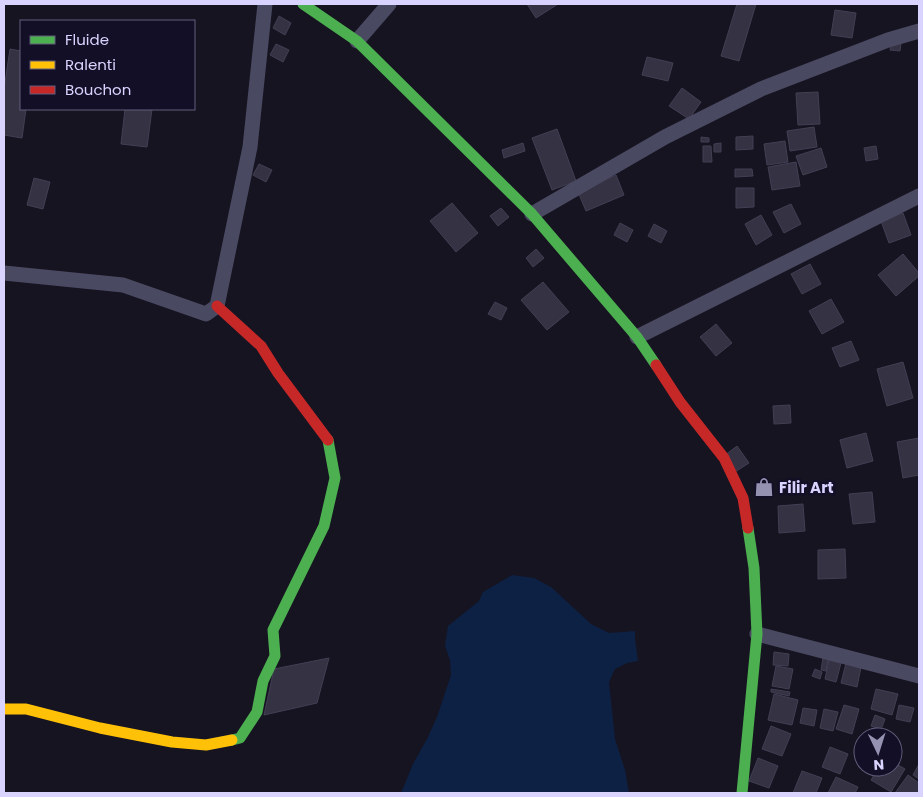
<svg xmlns="http://www.w3.org/2000/svg" width="923" height="797" font-family="Poppins,sans-serif">
  <style>
    .water { fill: #0d2144 }
    .building { fill: #343243; stroke: #433f54 }
    .lines { fill: none; stroke-linecap: round; stroke-linejoin: round }
    .street { stroke: #4a4962; stroke-width: 15 }
    .fast { stroke: #4caf50; stroke-width: 11 }
    .slow { stroke: #ffc107; stroke-width: 11 }
    .jam { stroke: #c62828; stroke-width: 11 }
    .labels { text-anchor: middle; dominant-baseline: central; stroke-width: 5; stroke-linejoin: round; paint-order: stroke }
    .poi-label { font-size: 15px; font-weight: bold; fill: #d9d4ff; stroke: #130f26; text-anchor: start }
  </style>
  <rect width="100%" height="100%" fill="#161421"/>
  <path class="water" d="M512,575L534,578L551,587L591,624L609,633L635,631V639L638,661L627,663L615,669L609,682L615,739L625,770L629,793H401L413,764L427,739L437,717L451,675L450,660L445,646L448,626L479,601L483,592Z"/>
  <path class="building" d="M527,4H558L536,18Z
    M737,4H756L739,61L721,56Z
    M835,10L856,13L852,38L831,35Z
    M279,16L291,23L285,35L273,28Z
    M892,41L901,43L900,51L890,50Z
    M276,44L289,50L283,62L270,55Z
    M10,49L21,51V109H26L22,138L4,135V89Z
    M647,57L673,63L668,81L642,75Z
    M682,88L701,102L689,119L669,106Z
    M818,92L820,124L798,125L796,93Z
    M125,109H152L147,147L121,144Z
    M814,127L817,147L790,151L787,131Z
    M557,129L576,181L552,190L532,138Z
    M753,136V149L736,150V137Z
    M701,137L709,138V142H701Z
    M785,141L788,162L767,165L764,144Z
    M523,143L525,151L504,158L502,150Z
    M721,143V152H714V144Z
    M703,146H711L712,162H703Z
    M876,146L878,159L866,161L864,148Z
    M821,148L827,167L803,175L796,156Z
    M796,162L800,186L772,190L768,167Z
    M259,164L272,170L266,182L253,175Z
    M735,169H752L753,176L735,177Z
    M616,175L624,195L586,211L578,192Z
    M34,178L50,182L43,209L27,205Z
    M736,188H754V207L736,208Z
    M452,203L478,233L456,252L430,221Z
    M791,204L801,224L784,233L773,212Z
    M501,208L509,217L498,226L490,216Z
    M903,213L911,235L889,243L881,221Z
    M761,215L772,235L756,245L745,224Z
    M620,223L633,230L627,242L614,235Z
    M654,224L667,231L661,243L648,236Z
    M536,249L544,258L533,267L526,258Z
    M903,254L919,273V276L896,296L878,275Z
    M810,264L821,284L802,294L791,274Z
    M543,282L569,312L547,330L521,300Z
    M831,299L844,322L822,334L809,311Z
    M495,302L507,308L501,320L488,314Z
    M716,324L732,343L716,356L700,337Z
    M851,341L859,360L840,367L832,348Z
    M903,362L913,398L887,406L877,369Z
    M790,405L791,423L774,424L773,406Z
    M866,433L873,461L847,468L840,440Z
    M919,438V475L903,478L897,442Z
    M737,446L749,463L735,472L724,456Z
    M872,492L875,522L853,524L849,494Z
    M803,504L805,531L779,533L778,506Z
    M845,549L846,578L818,579V550Z
    M774,652L789,654L788,666L773,665Z
    M329,658L317,703L264,715L274,669Z
    M823,658L828,659L826,671L821,670Z
    M829,660L841,663L836,682L825,679Z
    M846,663L861,667L857,687L841,683Z
    M776,666L793,669L789,689L772,686Z
    M815,669L822,672L820,679L812,676Z
    M771,689L790,692L789,696L771,692Z
    M876,689L898,694L892,715L871,709Z
    M774,694L798,700L792,725L768,720Z
    M844,705L859,709L852,734L836,729Z
    M899,705L914,708L910,722L896,719Z
    M803,708L817,710L814,726L800,723Z
    M824,709L838,712L833,731L820,728Z
    M875,715L885,719L881,730L871,726Z
    M771,726L791,734L782,756L762,749Z
    M830,747L848,754L840,774L822,767Z
    M758,758L778,766L769,788L749,781Z
    M893,762L905,769L891,792L871,780L879,767H893Z
    M919,764V779L913,775Z
    M865,767H878L873,775L864,769Z
    M802,771L822,778L816,793H793Z
    M908,775L919,783V793H895Z
    M836,777L858,787L855,793H828Z"/>
  <g class="lines">
    <path class="street" d="M357,41L389,4
      M532,214L665,137L761,89L888,40L919,31
      M4,273L123,285L206,314L217,306L250,147L265,4
      M637,337L919,196
      M757,634L919,676"/>
    <path class="fast" d="M303,4L357,41L532,214L637,337L656,365
      M232,740L240,738L257,712L263,681L275,656L273,630L324,526L335,478L328,440
      M742,793L757,634L754,568L748,528"/>
    <path class="slow" d="M4,709H26L100,728L172,742L206,745L232,740"/>
    <path class="jam" d="M217,306L261,346L278,373L328,440
      M656,365L680,402L724,458L743,498L748,528"/>
  </g>
  <defs>
    <g id="shop-bare" transform="scale(1.5)"><path d="M-5-2.5h2.3a2.7 3.5 0 0 1 5.4 0H5L5.5 6h-11ZM-1.5-2.5h3a1.5 2.3 0 0 0-3 0Z" fill="#9591b1" stroke="#130f26" stroke-width="2.5" paint-order="stroke"/></g>
  </defs>
  <g fill-rule="evenodd">
    <use href="#shop-bare" x="764" y="487"/>
  </g>
  <g class="labels">
    <g class="poi-label">
      <text x="779" y="487">Filir Art</text>
    </g>
  </g>
  <rect width="923" height="797" fill="none" stroke="#d9d4ff" stroke-width="10"/>
  <rect x="20" y="20" width="175" height="90" fill="#130f26" stroke="#625e7d"/>
  <rect x="30" y="36" width="25" height="8" fill="#4caf50" stroke="#625e7d"/>
  <text x="65" y="45" font-size="15" fill="#d9d4ff">Fluide</text>
  <rect x="30" y="61" width="25" height="8" fill="#ffc107" stroke="#625e7d"/>
  <text x="65" y="70" font-size="15" fill="#d9d4ff">Ralenti</text>
  <rect x="30" y="86" width="25" height="8" fill="#c62828" stroke="#625e7d"/>
  <text x="65" y="95" font-size="15" fill="#d9d4ff">Bouchon</text>
  <g transform="translate(878 752) rotate(176)"><circle r="24" fill="#130f26" stroke="#625e7d"/>
  <path d="M0-4L9 19L0 12L-9 19Z" fill="#9591b1"/>
  <text y="-8" font-size="14" font-weight="bold" text-anchor="middle" fill="#d9d4ff">N</text>
  </g>
</svg>
